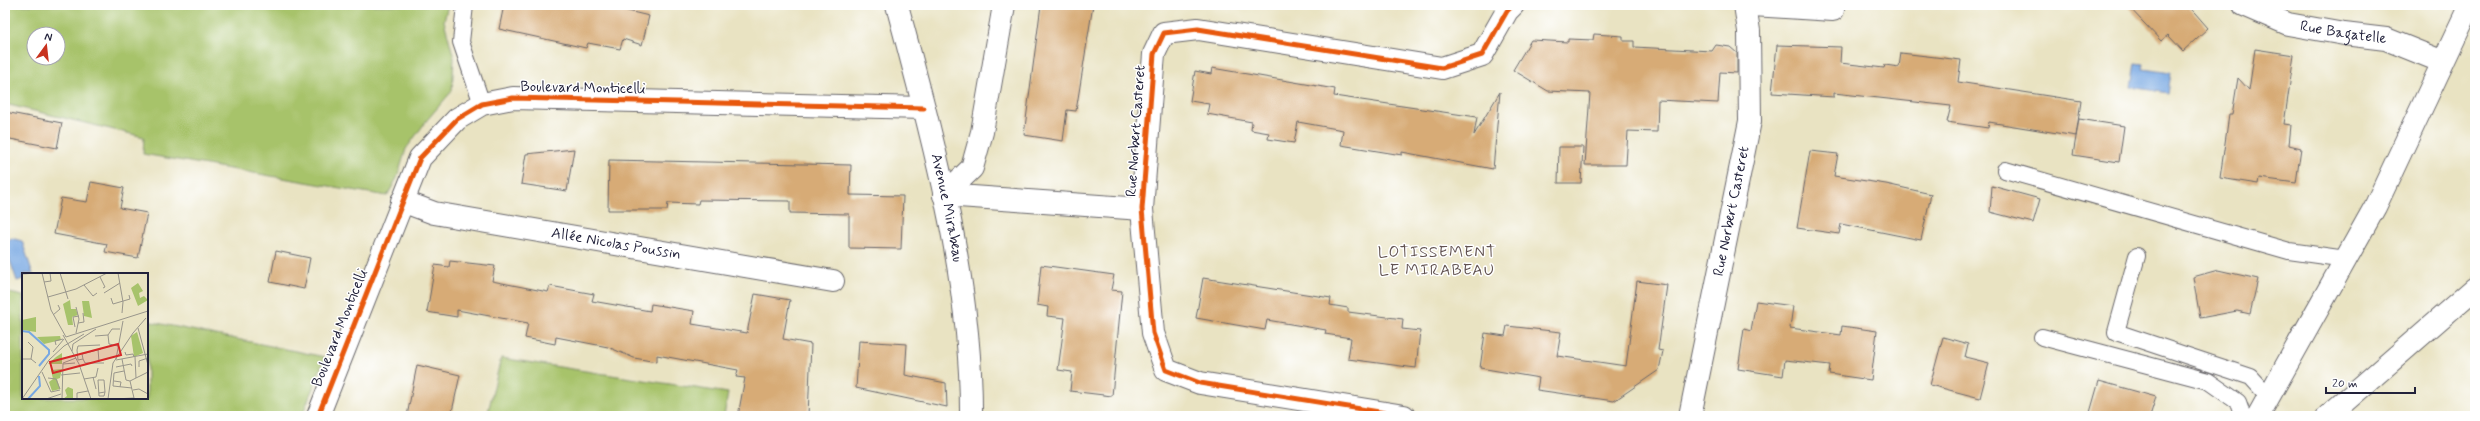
<svg xmlns="http://www.w3.org/2000/svg" width="2480" height="421" font-family="Mynerve,sans-serif">
  <style>
    .green { fill: #a7c36b; stroke: #647253; fill-rule: evenodd }
    .water { fill: #78a8e2; stroke: #4d658e }
    .building { fill: #d7ab76 }
    .lines { fill: none; stroke-linecap: round; stroke-linejoin: round }
    .service-casing { stroke: #68666a; stroke-width: 18 }
    .minor-casing { stroke: #68666a; stroke-width: 24 }
    .secondary-casing { stroke: #68666a; stroke-width: 24 }
    .service { stroke: #fff; stroke-width: 16 }
    .minor { stroke: #fff; stroke-width: 22 }
    .secondary { stroke: #fff; stroke-width: 22 }
    .cycleway-casing { stroke: #fff; stroke-width: 8 }
    .cycleway { stroke: #e8590c; stroke-width: 5 }
    .labels { text-anchor: middle; dominant-baseline: central; stroke-width: 3; stroke-linejoin: round; paint-order: stroke }
    .street-label { font-size: 15px; fill: #22223b; stroke: #fff }
    .neighbourhood-label { font-size: 16px; letter-spacing: 1px; fill: #615250; stroke: #fff }
    .inset-river { fill: none; stroke: #78a8e2; stroke-width: 2 }
    .inset-road { fill: none; stroke: #99968c; stroke-width: 1 }
    .view { fill: #d62828; fill-opacity: 0.15; stroke: #d62828; stroke-width: 2 }
    .inset-edge { fill: none; stroke: #22223b; stroke-width: 2 }
  </style>
  <rect width="100%" height="100%" fill="#fff"/>
  <filter id="ink" filterUnits="userSpaceOnUse"><feTurbulence type="fractalNoise" baseFrequency=".025" numOctaves="2"/><feDisplacementMap in="SourceGraphic" scale="8" xChannelSelector="R" yChannelSelector="G"/><feConvolveMatrix kernelMatrix="1 2 1 2 8 2 1 2 1" color-interpolation-filters="sRGB"/></filter>
  <filter id="wash" filterUnits="userSpaceOnUse"><feTurbulence type="fractalNoise" baseFrequency=".012" numOctaves="4" result="noise"/><feDisplacementMap in="SourceGraphic" scale="16" xChannelSelector="R" yChannelSelector="G"/><feGaussianBlur stdDeviation="0.9" result="paint"/><feColorMatrix in="noise" values="0 0 0 0 0 0 0 0 0 0 0 0 0 0 0 0 0 1.4 0 .05"/><feComposite in="paint" operator="in"/></filter>
  <g filter="url(#wash)">
    <rect width="100%" height="100%" fill="#e9e3c2"/>
    <path class="green" d="M5,5H448L444,21L454,58L452,91L427,120L406,149L397,178L387,196L143,154L144,137L5,104ZM34,34H58V58H34Z
      M5,292L23,296V398H147V321L325,357L302,416H5Z
      M501,358L728,393L724,416H487Z"/>
    <path class="water" d="M2135,63L2144,64L2143,69L2171,73L2168,93L2131,87Z
      M11,238L22,241L33,274H23V279L17,281L5,246Z"/>
    <g id="blocks">
      <path class="building" d="M504,5H603L649,16L642,45L623,39L620,49L588,43L586,48L499,29Z
        M1041,5H1093L1076,111L1067,110L1063,141L1024,135Z
        M2127,5H2188L2208,28L2183,51L2168,35L2161,41Z
        M1594,34L1623,36V41H1634V47L1712,51L1716,45L1730,47L1737,53V73L1720,72L1718,103L1658,100L1657,132L1628,131L1626,165H1585L1590,93L1548,91L1513,70L1531,40L1568,42V39L1593,40Z
        M1777,45L1841,47L1840,63L1884,68L1885,65L1899,67L1901,53L1961,60L1958,82L2081,101L2076,136L1989,122L1988,128L1947,122L1951,106L1834,93V97L1772,93Z
        M2255,49L2294,55L2284,124L2291,125L2289,145L2301,148L2296,183L2259,178L2258,184L2220,178L2229,115H2232L2238,78L2249,90Z
        M1212,68L1335,89L1334,96L1477,117L1474,135L1500,92L1493,169L1402,152V155L1341,145L1343,130L1298,122L1294,143L1268,139L1269,133L1251,130L1252,122L1207,114L1209,104L1190,101L1195,71L1211,74Z
        M5,112L62,123L57,148L5,138Z
        M2079,119L2124,126L2119,162L2073,155Z
        M1559,147H1583L1581,183H1558Z
        M574,149L567,191L521,184L526,154Z
        M1810,151L1838,154L1834,176L1886,184L1931,194L1921,240L1841,224L1839,234L1797,228Z
        M609,160L851,165L850,195L903,196L901,249L849,248V214L790,213V201L699,200L698,204L668,203L667,210H608Z
        M91,182L124,188L120,208L147,213L138,258L105,252L107,244L54,234L61,198L87,202Z
        M1992,186L2040,199L2033,223L1990,212Z
        M276,251L310,258L304,289L270,282Z
        M450,261L495,266L492,281L548,292L550,286L594,294L592,301L650,311L651,304L694,311L692,324L747,333L755,294L790,300L783,339L811,344L808,416H738L745,378L736,377L738,370L657,355V362L634,358L608,347L556,337L555,344L525,338L528,323L457,310V317L427,312L435,265L449,267Z
        M1041,265L1114,275L1111,290L1122,291L1112,396L1070,391L1072,372L1058,370L1065,318L1047,316L1048,307L1037,305Z
        M2218,270L2258,279L2250,314L2237,311L2200,318L2193,277Z
        M1203,278L1331,298L1330,305L1348,308V312L1403,319L1402,329L1420,331L1416,368L1348,359L1351,338L1325,334L1326,330L1267,320L1265,330L1196,318Z
        M1637,281L1667,285L1658,350L1663,351L1659,370L1614,401L1537,390L1539,378L1480,368L1485,333L1505,336L1507,326L1561,332L1557,356L1626,366Z
        M1756,301L1793,306L1790,328L1841,335L1842,326L1877,331L1871,380L1829,374L1830,365L1785,360L1783,376L1738,369L1744,329L1751,331Z
        M1943,337L1968,344L1965,357L1989,363L1980,398L1930,385Z
        M859,341L907,344L905,375L946,383L947,407L856,388Z
        M417,365L460,375L451,416H407Z
        M2099,381L2156,397L2150,416H2089Z"/>
    </g>
  </g>
  <g filter="url(#ink)">
    <use href="#blocks" fill-opacity="0" stroke="#68666a" stroke-width="1"/>
    <g class="lines">
      <g class="service-casing">
        <path id="service" d="M465,5L461,42L482,104
          M2005,170L2289,251L2346,259
          M2137,256L2116,332L2251,377L2269,397
          M2042,337L2208,381L2238,402L2243,416"/>
      </g>
      <g class="minor-casing">
        <g id="minor">
          <path d="M1752,5L1833,10"/>
          <path id="s1" d="M2244,5L2288,24L2344,34L2386,39L2443,62"/>
          <path d="M944,195L972,168L982,132L1004,5"/>
          <path d="M944,195L1142,209"/>
          <path id="s2" d="M402,201L434,213L833,281"/>
          <path d="M318,416L420,158L457,119L482,104L513,98L924,108"/>
          <path d="M1404,416L1200,383L1166,370L1153,333L1142,209L1154,54L1164,33L1198,29L1442,68L1482,55L1507,11L1513,5"/>
          <path id="s3" d="M1690,416L1750,121L1749,31L1745,5"/>
          <path d="M2258,416L2375,207L2470,5"/>
        </g>
      </g>
      <g class="secondary-casing">
        <g id="secondary">
          <path id="s4" d="M897,5C932,137 972,278 971,416"/>
          <path d="M2328,416L2475,288"/>
        </g>
      </g>
      <use href="#service" class="service"/>
      <use href="#minor" class="minor"/>
      <use href="#secondary" class="secondary"/>
      <g class="cycleway-casing">
        <path id="cycleway" d="M318,416L420,158L457,119L482,104L513,98L924,108
          M1404,416L1200,383L1166,370L1153,333L1142,209L1154,54L1164,33L1198,29L1442,68L1482,55L1507,11L1513,5"/>
      </g>
      <use href="#cycleway" class="cycleway"/>
    </g>
  </g>
  <g class="labels">
    <g class="street-label">
      <text stroke="none"><textPath href="#s1" startOffset="104">Rue Bagatelle</textPath></text>
      <text transform="translate(583 88) rotate(1)">Boulevard Monticelli</text>
      <text transform="translate(1136 131) rotate(-86)">Rue Norbert Casteret</text>
      <text stroke="none"><textPath href="#s4" startOffset="209">Avenue Mirabeau</textPath></text>
      <text stroke="none"><textPath href="#s3" startOffset="209">Rue Norbert Casteret</textPath></text>
      <text stroke="none"><textPath href="#s2" startOffset="219">Allée Nicolas Poussin</textPath></text>
      <text transform="translate(340 328) rotate(-68)">Boulevard Monticelli</text>
    </g>
    <g class="neighbourhood-label">
      <text x="1437" y="252">LOTISSEMENT<tspan x="1437" dy="18">LE MIRABEAU</tspan></text>
    </g>
  </g>
  <g transform="translate(22 273)">
    <rect width="126" height="126" fill="#e9e3c2"/>
    <path d="M116,10L121,18L117,20L118,25L122,23L126,27L116,33L109,15ZM48,27L49,36H54L56,42L50,44L51,52H46L41,31ZM60,28H67L70,45L62,43ZM14,44V59L1,57L0,47ZM115,59L121,80L112,84L109,63ZM38,63L39,67L22,71L15,64ZM40,80V91H26L34,84ZM40,96L38,105L35,106L38,116L30,118L27,109L31,106L29,97ZM46,114L51,116V126H41L45,123L43,117Z" fill="#a7c36b"/>
    <path class="inset-river" d="M0,58L7,59L27,77V81L17,93M6,126L18,113L17,103"/>
    <path class="inset-road" d="M20,0L29,37L44,64L126,38M38,0L46,26M96,0L101,29L100,40M0,1L15,0M78,4L83,14L81,15M22,9L29,8L28,0M62,12L71,23L75,20M82,20L98,10M26,24L54,16L85,0M89,25L91,31L108,26L107,22M31,42L38,36L36,32M56,50L62,49L61,40M53,54L51,44L57,43M116,55L126,92M54,60L57,46L54,34M41,62L57,91L69,126M73,63L86,62M6,69L11,74L9,86M34,72L33,68L41,66M96,73L87,71L86,62L90,56H98M76,76L77,89M79,76L60,81L61,86L63,90H82M55,77L56,73L78,72M55,77L56,87L61,86M50,78L51,71L74,56M31,79L42,66M103,79L104,82L111,81L112,84M113,84L114,105M0,86H9L14,90M94,86L101,48M100,86L104,107L108,108M94,87L126,81M41,91L53,90M94,94L109,91L110,93M117,94V88L126,85M102,98L92,100L91,113L110,115M20,99L29,119L38,117M39,102L58,100M71,104L74,116M26,105L34,106L38,116M62,106L74,104L76,95M92,108L99,109L98,114M108,108L126,99M108,108L112,125M111,117L117,116L126,121M77,120L83,119L82,107H76L77,123H82L83,119M0,126L27,87L42,73L62,61M24,126L39,121M40,126L41,90L54,85M55,126V120L66,118M86,126L91,90L111,60L124,45M92,126L112,125"/>
    <path class="view" d="M96,71L99,82L31,100L28,89Z"/>
    <rect width="126" height="126" class="inset-edge"/>
  </g>
  <rect width="2480" height="421" fill="none" stroke="#fff" stroke-width="20"/>
  <g transform="translate(46 46) rotate(15)"><circle r="19" fill="#ffffff" stroke="#a7a7b1"/>
  <path d="M0-3L7 15L0 10L-7 15Z" fill="#c8321e"/>
  <text y="-6" font-size="11" font-weight="bold" text-anchor="middle" fill="#22223b">N</text>
  </g>
  <path d="M2326 387v6h89v-6" fill="none" stroke="#22223b" stroke-width="2"/>
  <text x="2332" y="387" font-size="12" fill="#22223b" stroke="#ffffff" stroke-width="3" paint-order="stroke">20 m</text>
</svg>
